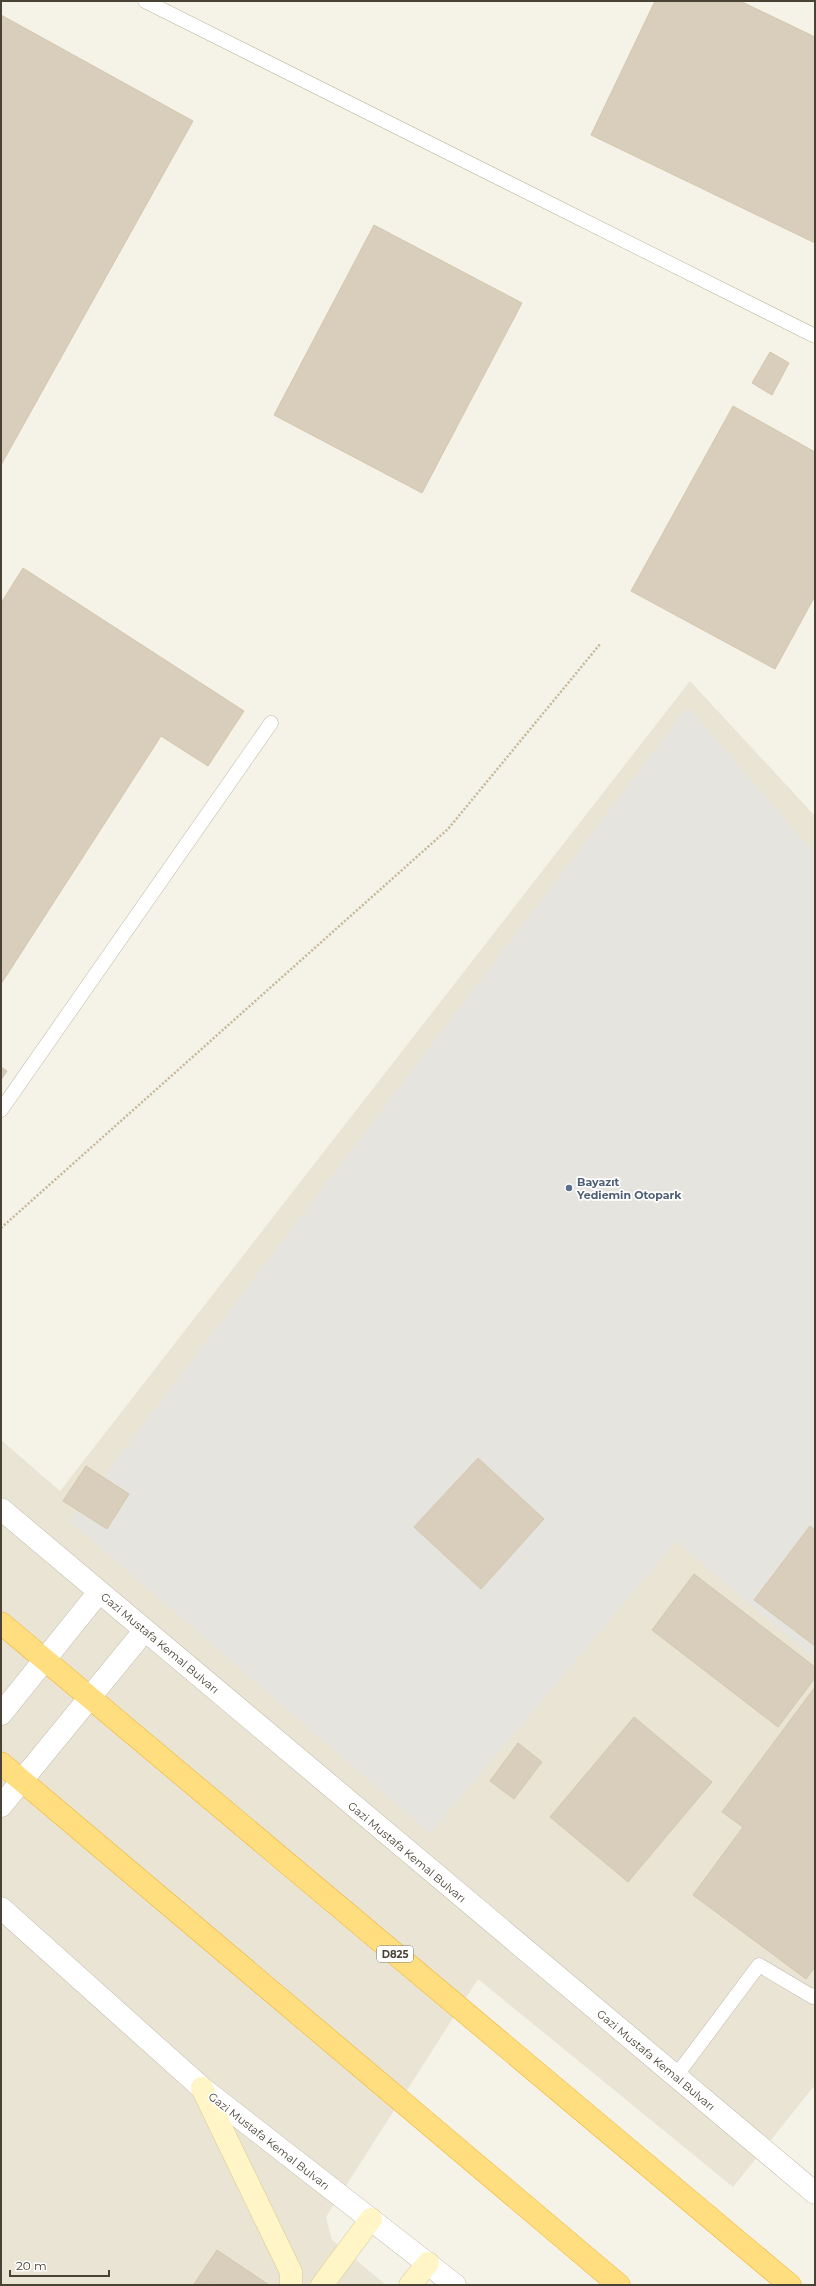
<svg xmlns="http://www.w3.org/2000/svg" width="816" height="2286" font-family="Montserrat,sans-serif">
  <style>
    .residential { fill: #eae4d4 }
    .parking { fill: #e6e4df }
    .building { fill: #d8cebb; stroke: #d4c7ad }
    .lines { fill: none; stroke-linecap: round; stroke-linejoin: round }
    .service-casing { stroke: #c2baa8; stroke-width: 15 }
    .tertiary-casing { stroke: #c2baa8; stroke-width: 23 }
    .secondary-casing { stroke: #dacb91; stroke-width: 23 }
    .trunk-casing { stroke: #efb127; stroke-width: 23 }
    .path { stroke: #c5b898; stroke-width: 2.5; stroke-dasharray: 2 2; stroke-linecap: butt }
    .service { stroke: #fff; stroke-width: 14 }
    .tertiary { stroke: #fff; stroke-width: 22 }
    .secondary { stroke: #fff5c7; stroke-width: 22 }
    .trunk { stroke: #ffde7f; stroke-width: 22 }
    .service-dot { fill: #5c6f8a; stroke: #fff; stroke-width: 1.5 }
    .labels { text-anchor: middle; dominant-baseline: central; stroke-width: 3.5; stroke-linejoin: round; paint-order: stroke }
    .shield { fill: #fff; stroke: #807b72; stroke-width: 1 }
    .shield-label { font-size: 10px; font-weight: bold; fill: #494235 }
    .service-label { font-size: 11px; font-weight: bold; fill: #4e5e75; stroke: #fff; text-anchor: start }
    .street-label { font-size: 11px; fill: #494235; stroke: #fff }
  </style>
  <rect width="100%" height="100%" fill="#f5f2e7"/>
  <path class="residential" d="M690,681L815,816V2085L733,2187L478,1979L326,2217L332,2240L386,2285H1V1440L60,1491Z"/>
  <path class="parking" d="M688,707L815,854V1659L676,1541L430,1833L70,1521Z"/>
  <path class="building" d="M655,1H740L815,37V243L591,135Z
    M1,15L193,121L1,465Z
    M374,225L522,303L422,493L274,415Z
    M770,352L789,363L772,395L752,383Z
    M733,406L815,452V596L775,669L631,591Z
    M23,568L244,711L208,766L161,736L1,984V603Z
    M1,1067L7,1071L1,1080Z
    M478,1458L544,1519L481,1589L414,1527Z
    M86,1466L129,1494L107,1529L63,1501Z
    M810,1526L815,1530V1646L754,1600Z
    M694,1574L815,1667V1678L778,1727L652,1630Z
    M815,1687V1967L806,1979L693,1895L743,1827L722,1812Z
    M634,1717L712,1782L628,1882L550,1817Z
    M518,1743L542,1762L514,1799L490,1781Z
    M217,2250L269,2285L194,2284Z"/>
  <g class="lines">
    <g class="service-casing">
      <path id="service" d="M145,1L815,336
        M1,1110L271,723
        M676,2076L759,1965L813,1997L815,1995"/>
    </g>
    <g class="tertiary-casing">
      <path id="tertiary" d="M1,1509L815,2193
        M1,1714L99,1592
        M1,1806L145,1630
        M1,1908L202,2088L455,2285"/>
    </g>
    <g class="secondary-casing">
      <path id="secondary" d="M202,2088L291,2272V2285
        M322,2285L371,2219
        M410,2285L428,2263"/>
    </g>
    <g class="trunk-casing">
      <path id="trunk" d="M1,1623L790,2285
        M1,1763L619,2285"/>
    </g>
    <path class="path" d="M1,1228L448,829L601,643"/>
    <use href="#service" class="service"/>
    <use href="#tertiary" class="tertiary"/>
    <use href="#secondary" class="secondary"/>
    <use href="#trunk" class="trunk"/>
  </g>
  <circle class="service-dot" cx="569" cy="1188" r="4"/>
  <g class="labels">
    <rect class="shield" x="377" y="1946" width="36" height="16" rx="3"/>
    <g class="shield-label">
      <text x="395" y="1954">D825</text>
    </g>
    <g class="service-label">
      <text x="577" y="1182">Bayazıt<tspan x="577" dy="13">Yediemin Otopark</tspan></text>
    </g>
    <g class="street-label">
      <text transform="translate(160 1643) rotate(40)">Gazi Mustafa Kemal Bulvarı</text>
      <text transform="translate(407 1852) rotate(40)">Gazi Mustafa Kemal Bulvarı</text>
      <text transform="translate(656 2060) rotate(40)">Gazi Mustafa Kemal Bulvarı</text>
      <text transform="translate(269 2141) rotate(38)">Gazi Mustafa Kemal Bulvarı</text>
    </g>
  </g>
  <rect width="816" height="2286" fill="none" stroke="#494235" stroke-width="4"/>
  <path d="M10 2270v6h99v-6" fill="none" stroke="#494235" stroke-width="2"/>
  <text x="16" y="2270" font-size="12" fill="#494235" stroke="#ffffff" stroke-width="3" paint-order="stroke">20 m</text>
</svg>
